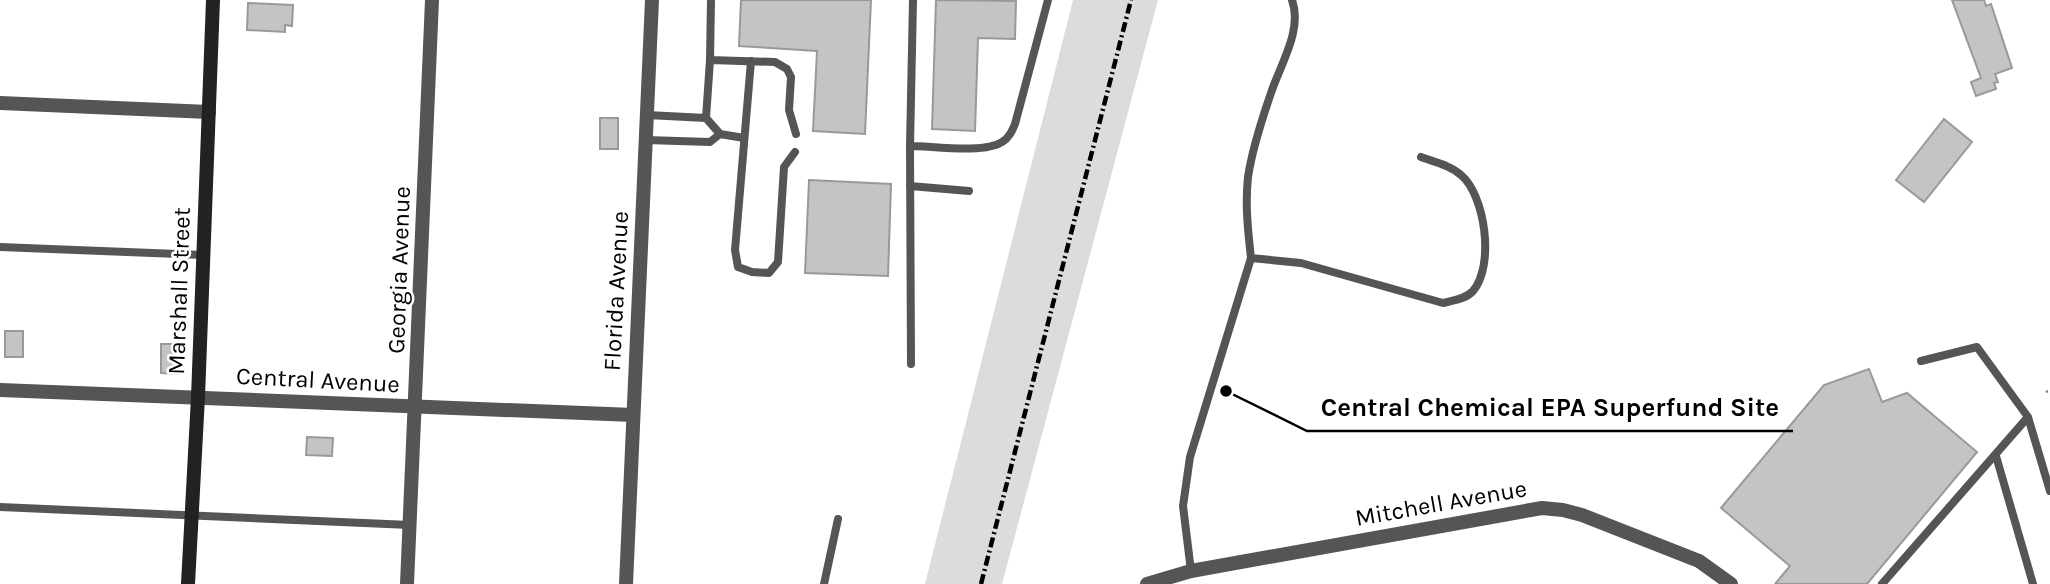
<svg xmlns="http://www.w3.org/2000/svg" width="2050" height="584" font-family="Karla,sans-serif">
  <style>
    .green { fill: #dcdcdc }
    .building { fill: #c4c4c4; stroke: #999; stroke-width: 2 }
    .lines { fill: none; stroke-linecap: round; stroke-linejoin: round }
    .path { stroke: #777; stroke-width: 2.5; stroke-dasharray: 2 3.5; stroke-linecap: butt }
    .lane { stroke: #555; stroke-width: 8 }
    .street { stroke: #555; stroke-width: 14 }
    .secondary { stroke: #222; stroke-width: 14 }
    .rail { stroke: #000; stroke-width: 4.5; stroke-dasharray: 10 3.5 2 3.5; stroke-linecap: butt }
    .labels { text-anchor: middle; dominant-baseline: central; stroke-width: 5; stroke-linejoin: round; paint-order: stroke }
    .street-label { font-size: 24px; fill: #000; stroke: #fff }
    .leader { fill: none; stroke: #000; stroke-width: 2.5 }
    .callout-dot { fill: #000; stroke: #fff; stroke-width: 2.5 }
    .callout-label { font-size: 26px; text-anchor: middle; font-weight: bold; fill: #000; stroke: #fff; stroke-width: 5; stroke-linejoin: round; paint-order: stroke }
  </style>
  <rect width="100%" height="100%" fill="#fff"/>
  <path class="green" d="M1073,0H1158L1002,584H925Z"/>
  <path class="building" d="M741,0H871L865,134L813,131L817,51L739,46Z
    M936,0L1016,1L1015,39L978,38L975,131L932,129Z
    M1952,0H1984L1986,6L1991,4L2012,68L1995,74L1998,82L1994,83L1996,89L1976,96L1971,82L1981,78Z
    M248,3L293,5L292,26L285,25V32L247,30Z
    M600,118H618V149H600Z
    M1944,119L1972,142L1924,202L1896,180Z
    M809,180L891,184L888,276L805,273Z
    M5,331H23V357H5Z
    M161,344H181V374L161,373Z
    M1869,369L1882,402L1907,393L1977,452L1867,584H1775L1790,566L1721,508L1824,385Z
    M307,437L333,438L332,456L306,455Z"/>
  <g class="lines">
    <path class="path" d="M2046,392L2050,390"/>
    <path class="lane" d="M710,60L711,0
      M751,61L735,250L738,267L752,272L769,273L778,262L784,167L795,152
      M647,115L706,118L720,134L744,138
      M706,118L710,60L775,62L787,69L791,77L789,110L796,134
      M646,140L710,142L720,134
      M910,146C932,146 984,154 1002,142C1009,138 1012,131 1015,124L1048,0
      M910,186L969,191
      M0,247L203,255
      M1251,258C1248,231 1245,205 1248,177C1252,150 1262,119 1271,93C1280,65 1303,30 1292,0
      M1921,361L1977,347L2028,417
      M911,364L910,146L913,0
      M1996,456L2033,584
      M0,507L410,525
      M1191,571L1183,506L1190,457L1251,258L1301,263L1443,303C1452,301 1466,299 1473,291C1495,265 1485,195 1461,175C1450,165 1434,162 1421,157
      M824,584L838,519
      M1882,584L2028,417L2050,491"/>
    <path class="street" d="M0,103L209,112
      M0,390L633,415
      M407,584L432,0
      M626,584L652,0
      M1147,584L1191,571L1542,508L1563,510L1582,515L1699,561L1731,584"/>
    <path class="secondary" d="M188,584L198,397L213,0"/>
    <path class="rail" d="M981,584L1131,0"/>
  </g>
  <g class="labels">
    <g class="street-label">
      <text transform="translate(399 270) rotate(-88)">Georgia Avenue</text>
      <text transform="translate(179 291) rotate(-88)">Marshall Street</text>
      <text transform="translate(616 291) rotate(-87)">Florida Avenue</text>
      <text transform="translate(318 380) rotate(3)">Central Avenue</text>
      <text transform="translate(1441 503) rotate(-10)">Mitchell Avenue</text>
    </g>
  </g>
  <path class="leader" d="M1226 391L1307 431H1793"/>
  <circle class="callout-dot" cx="1226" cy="391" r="7"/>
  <g class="callout-label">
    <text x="1550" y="416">Central Chemical EPA Superfund Site</text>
  </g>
</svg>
